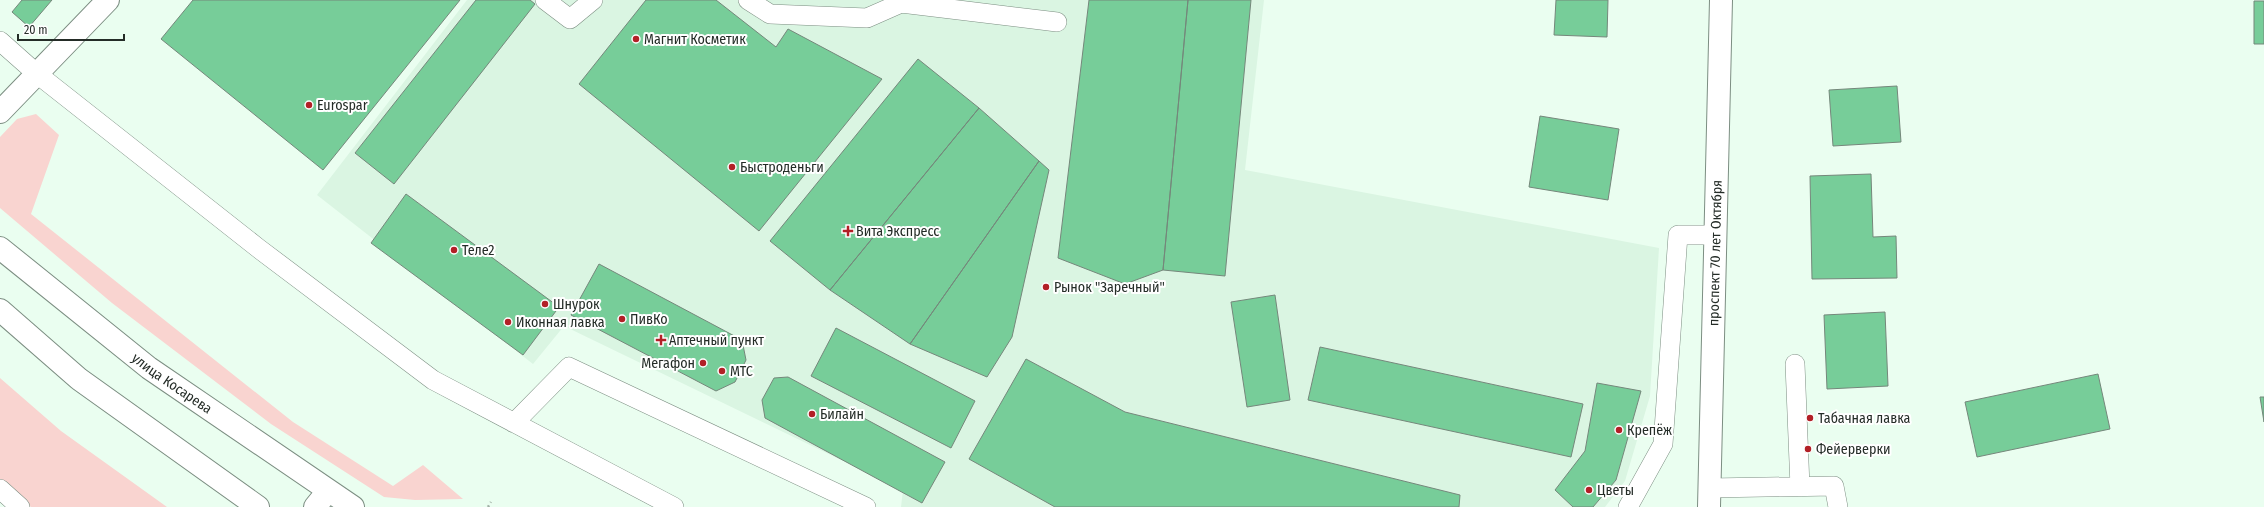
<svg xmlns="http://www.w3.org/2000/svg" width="2264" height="507" font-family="'Fira Sans Condensed',sans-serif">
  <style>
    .built { fill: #daf5e2 }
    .green { fill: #f9d4d0 }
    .building { fill: #77cd99; stroke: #75877b }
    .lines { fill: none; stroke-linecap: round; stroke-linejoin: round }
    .lane-casing { stroke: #7c8e82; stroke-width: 20 }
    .street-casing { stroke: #7c8e82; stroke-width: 24 }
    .secondary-casing { stroke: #7c8e82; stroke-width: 24 }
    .primary-casing { stroke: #7c8e82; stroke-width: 24 }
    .path { stroke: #a0afa5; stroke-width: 2.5; stroke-dasharray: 2 3; stroke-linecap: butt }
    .lane { stroke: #fff; stroke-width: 19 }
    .street { stroke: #fff; stroke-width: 22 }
    .secondary { stroke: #fff; stroke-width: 22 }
    .primary { stroke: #fff; stroke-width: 22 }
    .poi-dot { fill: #b22026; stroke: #fff; stroke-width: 1.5 }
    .labels { text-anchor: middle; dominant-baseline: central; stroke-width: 4; stroke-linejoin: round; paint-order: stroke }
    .poi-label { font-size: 14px; fill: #242c27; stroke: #fff; text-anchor: start }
    .street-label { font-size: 14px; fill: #242c27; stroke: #fff }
  </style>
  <rect width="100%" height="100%" fill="#eafef0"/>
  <path class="built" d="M467,0H1264L1245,170L1659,248L1650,396L1625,481L1605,507H901L903,490L564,326L533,364L317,195Z"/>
  <path class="green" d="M36,114L59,135L31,214L293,422L393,486L423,465L463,499L415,500L384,497L271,424L112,303L0,208V137L17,119Z
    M0,378L61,431L167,507H31L0,481Z"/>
  <path class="building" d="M22,0H52L29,27L12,12Z
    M193,0H460L323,170L161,39Z
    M476,0H530L535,4L394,184L355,153Z
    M646,0H716L776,47L788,29L882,79L759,231L579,84Z
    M1089,0H1188L1163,270L1125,284L1058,258Z
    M1188,0H1251L1225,276L1163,270Z
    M1556,0H1608L1607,37L1554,35Z
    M2254,1H2264V44H2254Z
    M918,59L979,108L830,290L770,241Z
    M1897,86L1901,142L1833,146L1829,90Z
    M979,108L1039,161L910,344L830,290Z
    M1540,116L1619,129L1608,200L1529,187Z
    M1039,161L1049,170L1012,337L987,377L910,344Z
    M1871,174L1873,237L1896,236L1897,278L1812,279L1810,176Z
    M406,194L559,307L523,355L371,243Z
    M599,264L742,340L746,360L735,382L716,391L571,315Z
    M1275,295L1290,400L1247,407L1231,302Z
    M1885,312L1888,386L1827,389L1824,315Z
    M836,328L975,401L951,448L811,376Z
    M1320,347L1583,404L1571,457L1308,400Z
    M1026,359L1125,412L1460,495L1459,507H1055L969,459Z
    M2098,374L2110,429L1977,457L1965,402Z
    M788,377L945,462L922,503L765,418L762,400L774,378Z
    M1597,383L1641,391L1616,480L1593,507H1573L1555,490L1585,451Z
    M2260,397H2264V422Z"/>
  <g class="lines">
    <g class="lane-casing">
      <path id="lane" d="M545,0L570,19L593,0
        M748,0L770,14L867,18L901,3L1057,22
        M0,41L36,73L258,248L433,380L674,507
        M1795,364L1800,487
        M514,423L569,367L866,507
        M1710,488L1834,486L1838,507
        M0,489L20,507
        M1628,507L1663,444L1678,235H1716"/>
    </g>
    <g class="street-casing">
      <path id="street" d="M0,112L108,0"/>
    </g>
    <g class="secondary-casing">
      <g id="secondary">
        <path id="s1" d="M1709,507L1721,0"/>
      </g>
    </g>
    <g class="primary-casing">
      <g id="primary">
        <path id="s2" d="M0,248L149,368L353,507"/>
        <path d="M0,310L79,379L258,507"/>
        <path d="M315,507L328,491"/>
      </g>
    </g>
    <path class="path" d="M488,507L491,502"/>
    <use href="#lane" class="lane"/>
    <use href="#street" class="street"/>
    <use href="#secondary" class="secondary"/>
    <use href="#primary" class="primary"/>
  </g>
  <g class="poi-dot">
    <circle cx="636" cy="39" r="4"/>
    <circle cx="309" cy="105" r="4"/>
    <circle cx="732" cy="167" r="4"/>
    <path d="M846 225h4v4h4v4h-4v4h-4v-4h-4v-4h4z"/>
    <circle cx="454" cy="250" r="4"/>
    <circle cx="1046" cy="287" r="4"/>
    <circle cx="545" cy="304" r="4"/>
    <circle cx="622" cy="319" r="4"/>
    <circle cx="508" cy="322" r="4"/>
    <path d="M659 334h4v4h4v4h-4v4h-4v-4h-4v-4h4z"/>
    <circle cx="703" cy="363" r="4"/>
    <circle cx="722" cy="371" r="4"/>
    <circle cx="812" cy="414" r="4"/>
    <circle cx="1810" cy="418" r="4"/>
    <circle cx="1619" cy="430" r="4"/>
    <circle cx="1808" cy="449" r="4"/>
    <circle cx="1589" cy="490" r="4"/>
  </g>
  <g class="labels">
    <g class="poi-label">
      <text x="644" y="39">Магнит Косметик</text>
      <text x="317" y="105">Eurospar</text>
      <text x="740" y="167">Быстроденьги</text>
      <text x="856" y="231">Вита Экспресс</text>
      <text x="462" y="250">Теле2</text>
      <text x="1054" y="287">Рынок "Заречный"</text>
      <text x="553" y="304">Шнурок</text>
      <text x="630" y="319">ПивКо</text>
      <text x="516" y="322">Иконная лавка</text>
      <text x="669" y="340">Аптечный пункт</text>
      <text x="695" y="363" text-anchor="end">Мегафон</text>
      <text x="730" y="371">МТС</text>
      <text x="820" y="414">Билайн</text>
      <text x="1818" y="418">Табачная лавка</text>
      <text x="1627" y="430">Крепёж</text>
      <text x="1816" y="449">Фейерверки</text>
      <text x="1597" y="490">Цветы</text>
    </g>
    <g class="street-label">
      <text stroke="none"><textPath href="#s1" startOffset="254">проспект 70 лет Октября</textPath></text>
      <text stroke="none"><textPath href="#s2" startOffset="219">улица Косарева</textPath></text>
    </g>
  </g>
  <path d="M18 34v6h106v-6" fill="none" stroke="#242c27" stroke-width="2"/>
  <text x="24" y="34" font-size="12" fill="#242c27" stroke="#ffffff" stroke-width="3" paint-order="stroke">20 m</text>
</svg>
